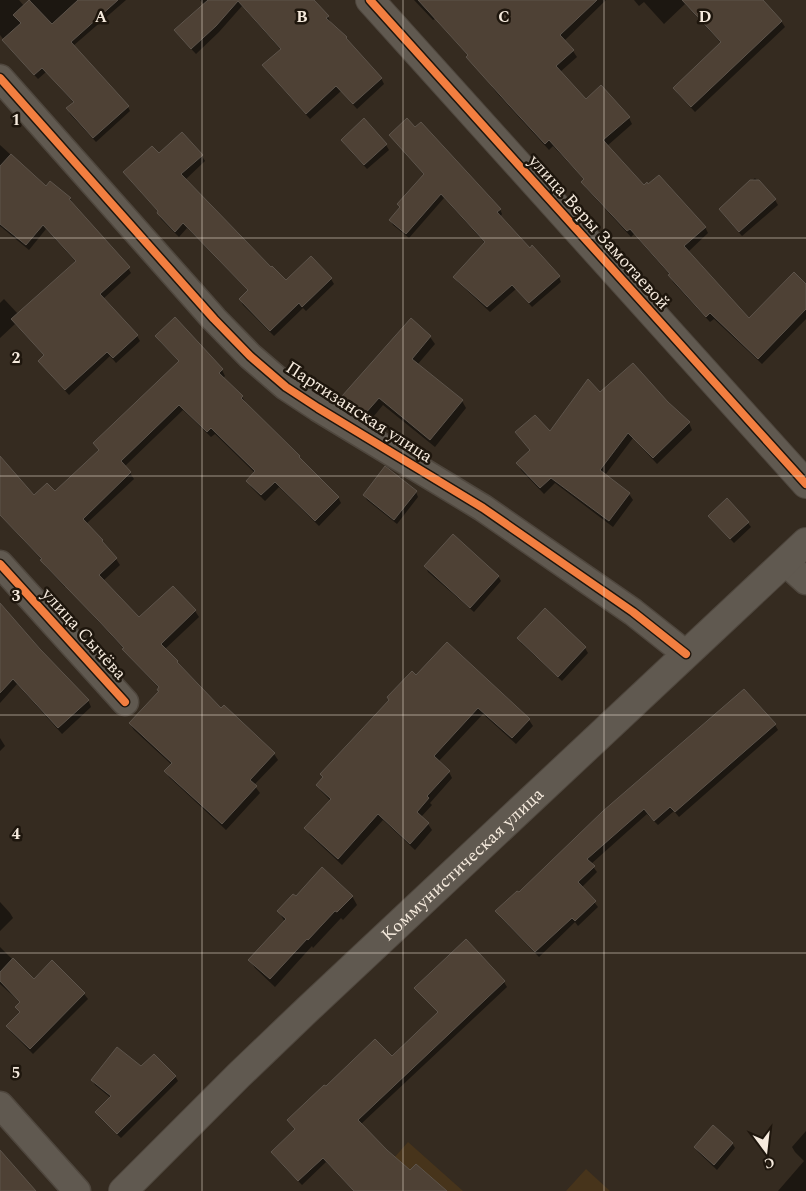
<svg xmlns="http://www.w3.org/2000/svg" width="806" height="1191" font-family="Spectral,serif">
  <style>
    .built { fill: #47341b }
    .shadow { fill: #0007 }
    .building { fill: #4e4135; stroke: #5d544b }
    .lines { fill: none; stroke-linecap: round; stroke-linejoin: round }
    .street-casing { stroke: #4f473e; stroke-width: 29 }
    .secondary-casing { stroke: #4f473e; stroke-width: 30 }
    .street { stroke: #605950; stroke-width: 26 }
    .secondary { stroke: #605950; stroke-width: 28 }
    .cycleway-casing { stroke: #1e160d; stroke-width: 11 }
    .cycleway { stroke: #f27e40; stroke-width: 8 }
    .grid { fill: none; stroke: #f5eadd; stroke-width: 1; stroke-opacity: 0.55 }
    .labels { text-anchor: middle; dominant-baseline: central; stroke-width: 5; stroke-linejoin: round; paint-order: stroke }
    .street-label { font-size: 18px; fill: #f5eadd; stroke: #1e160d }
    .grid-label { font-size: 16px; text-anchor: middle; font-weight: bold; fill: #f5eadd; stroke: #1e160d; stroke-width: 5; stroke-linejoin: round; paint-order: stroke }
  </style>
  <rect width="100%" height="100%" fill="#352b20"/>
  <path class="built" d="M408,1142L463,1191H365Z
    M586,1169L610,1191H566Z"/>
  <path class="shadow" d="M0,0H19L24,6L31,0H126L73,46L128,107L130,111L96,142L70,114L68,109L74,103L46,72L38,79L6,45L4,40L0,35Z
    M200,0H312L328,17L331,23L346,37L349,43L381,78L384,84L357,109L341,91L310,119L267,71L264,65L281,50L242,6L219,32L196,54L179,36L176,30L204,5Z
    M414,0H606L564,41L573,51L577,57L560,72L586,100L629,118L632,124L607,146L644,187L705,227L708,233L688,252L749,320L806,286V319L762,364L714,319L710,322L673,282L670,276V275L634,234L631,237L586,188L583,182L585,180L553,146L549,150L496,92L469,56L435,19L433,20Z
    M634,0H761L781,21L785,27L695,112L678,94L674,88L721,43L685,4L664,24L644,2L639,6Z
    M342,140L386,145L389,150L367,169L345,145Z
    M0,145L46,187L70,198L73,204L128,268L131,273L103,299L137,336L140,341L116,363L110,356L69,395L43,366L45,356L15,324L0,338V303L4,299L18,314L76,262L46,229L29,250L0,226Z
    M159,155L202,156L205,161L185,180L271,269L286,282L331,279L334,284L306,311L303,308L274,336L243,305L240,299L249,291L187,228L179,237L161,219L158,213L159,212L128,178L125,173Z
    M425,175L500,209L502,214L500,217L530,250L559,277L561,282L532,307L516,289L490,312L458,282L455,277L485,243L444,198L409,238L393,225L390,220Z
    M755,178L775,200L778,205L742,236L723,214L720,209Z
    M411,320L430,337L435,344L417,365L462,401L466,408L435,447L383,405L369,422L348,404L344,396Z
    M157,336L222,370L225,376L223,378L242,397L246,403L299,457L302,462L338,497L341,503L319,526L279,487L265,501L251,487L247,481L255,473L215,434L211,437L183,410L124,467L130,473L134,479L86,524L102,541L106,547L116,559L120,565L103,581L139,619L173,587L195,611L199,617L165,649L221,710L224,706L274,754L278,760L254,785L260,793L226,830L169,777L166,771L172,765L134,730L130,724L160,692V689L128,655L124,649L66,586L65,587L45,566L42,560L0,515V458L34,497L55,493L100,451L94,443L180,362L160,342Z
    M600,393L668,403L689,423L692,430L657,464L633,438L605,475L629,494L633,500L613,527L555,483L544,494L521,470L518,463L531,451L521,439L517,433H550Z
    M416,492L418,497L397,524L367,500L364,495Z
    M710,516L748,523L751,527L734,543L713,521Z
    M426,567L498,576L501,581L474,612L428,572Z
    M0,605L39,649L88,700L91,707L62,734L17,684L0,703Z
    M545,610L585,648L588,653L562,681L521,643L519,638Z
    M416,677L529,720L533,726L516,744L483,714L438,762L449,772L452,778L430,803L432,805L421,817L428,824L432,830L415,850L383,820L342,865L310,835L306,828L331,801L321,791L317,785Z
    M775,725L778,730L679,817L674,811L658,825L647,814L591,864L597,872L581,888L594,902L598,907L578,926L575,922L539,957L500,917L497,912L519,894L604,811Z
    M0,738L5,746L0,751Z
    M352,896L357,905L343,920L341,918L313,948L312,946L275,987L255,968L250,960L285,922L279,912Z
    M0,902L10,913L13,918L0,931Z
    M466,941L504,982L507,987L361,1124L386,1151L411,1172L445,1191H354L326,1162L302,1185L275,1157L273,1152L296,1130L288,1121L326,1088L392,1058L439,1013L419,993L416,988Z
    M0,947L34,981L52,962L84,994L88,999L33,1054L11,1032L8,1027L20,1013L16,1007L21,1003L0,984Z
    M141,1068L175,1076L178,1081L121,1138L99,1117L97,1112L111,1098L95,1085L92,1080Z
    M806,1131V1191H778L804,1161L795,1152L792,1147Z
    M732,1143L735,1148L717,1170L698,1152L695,1148Z"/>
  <path class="building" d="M29,0L52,24L78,0H118L71,42L129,106L93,138L66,108L74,102L42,68L34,75L2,40L21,23L13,15Z
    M208,0H314L329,16L326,18L347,37L346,38L382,78L353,104L336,86L306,114L262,65L281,49L238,1L216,26L191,49L174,30Z
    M418,0H597L560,35L574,50L556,66L586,99L601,85L630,117L603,140L644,185L647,182L648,184L659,175L706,227L684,246L749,318L794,272L806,284V309L758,359L710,313L706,317L668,275L670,274L630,229L627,231L581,182L584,179L549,140L545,144L509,105L466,57L468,55Z
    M682,0H763L782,21L691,107L673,88L721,42Z
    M364,118L387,144L364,165L341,140Z
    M407,118L415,127L421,122L501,209L497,212L530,248L532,245L560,276L529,303L512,285L487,307L453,277L485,242L441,194L406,234L389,220L400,207L397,204L424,174L389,135Z
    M182,132L203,155L181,174L271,267L272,266L286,280L311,256L332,278L302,307L299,303L270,331L239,299L248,290L183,223L175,232L157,213L158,211L123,172L152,146L159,153Z
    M11,154L46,186L50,181L71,198L69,199L130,267L100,294L138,335L113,358L107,352L65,390L38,361L44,355L11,319L76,261L43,225L26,245L0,224V166Z
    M750,180H759L776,199L739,232L719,209Z
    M175,317L223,369L219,373L243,396L241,398L300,456L299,457L339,497L315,521L275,482L261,495L246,481L255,471L211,428L207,432L179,405L121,461L131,472L83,519L103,540L102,541L117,558L99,575L139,617L173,586L196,610L161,644L178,661L177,662L221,708L224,705L275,753L250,780L257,786L222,824L164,771L172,763L129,723L159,691L157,690L159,687L122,649L124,648L98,620L40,560L42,559L0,515V456L34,495L47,483L55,491L99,450L93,443L179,361L155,336Z
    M411,318L431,336L412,359L463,400L430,440L379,398L364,415L342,396Z
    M633,363L668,402L690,422L653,458L628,433L600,470L630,493L609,521L551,478L540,488L516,463L530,450L515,432L535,415L550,431L588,379L600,392Z
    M385,466L417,491L394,520L363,495Z
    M727,498L749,522L730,539L708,516Z
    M453,534L499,576L470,608L424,566Z
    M0,603L40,649L89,700L58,728L13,679L0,693Z
    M545,608L586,647L558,677L517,638Z
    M447,642L530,719L512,738L478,708L434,756L450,771L427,796L429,798L417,812L429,823L410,844L378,814L338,859L304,828L331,799L316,785L323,777L320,774L389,700L387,697L412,671L416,675Z
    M744,689L776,724L675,812L670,807L654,821L644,809L587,859L595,866L578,882L596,901L575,921L572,918L535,952L495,911L517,891L519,892L603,811Z
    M322,867L353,896L337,912L335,911L308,940L307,939L270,979L248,960L286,919L277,911L293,894L296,896Z
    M466,939L505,981L358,1120L387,1150L410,1170L416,1164L447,1191H354L323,1158L298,1181L271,1152L295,1129L287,1120L324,1085L326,1086L375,1039L392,1056L438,1012L414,988Z
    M13,958L34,979L52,960L85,993L30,1049L6,1026L20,1012L15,1007L20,1002L0,981V972Z
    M117,1047L141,1066L154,1054L176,1076L117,1134L95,1112L111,1096L91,1080Z
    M713,1125L733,1143L714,1165L694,1147Z
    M0,1150L36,1191H0Z"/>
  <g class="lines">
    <g class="street-casing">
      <path id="street" d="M0,78L214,319L250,356L286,387L318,408L483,508L633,612L686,654
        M785,562L806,581
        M0,564L125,702
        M0,1105L77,1191"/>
    </g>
    <g class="secondary-casing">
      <g id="secondary">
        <path d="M370,0L806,484"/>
        <path id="s1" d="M123,1191L239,1075L309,1008L806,542"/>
      </g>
    </g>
    <use href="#street" class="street"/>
    <use href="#secondary" class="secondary"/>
    <g class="cycleway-casing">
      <path id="cycleway" d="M370,0L806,484
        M0,78L214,319L250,356L286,387L318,408L483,508L633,612L686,654
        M0,564L125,702"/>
    </g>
    <use href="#cycleway" class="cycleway"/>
  </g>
  <path class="grid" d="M202,0V1191M403,0V1191M604,0V1191M0,238H806M0,476H806M0,715H806M0,953H806"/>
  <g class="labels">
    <g class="street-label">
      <text transform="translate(599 232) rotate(48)">улица Веры Замотаевой</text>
      <text transform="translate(359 412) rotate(33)">Партизанская улица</text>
      <text transform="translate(84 634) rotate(48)">улица Сычёва</text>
      <text stroke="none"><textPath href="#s1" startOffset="471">Коммунистическая улица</textPath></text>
    </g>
  </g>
  <g class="grid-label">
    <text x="101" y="22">A</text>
    <text x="302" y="22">B</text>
    <text x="504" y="22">C</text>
    <text x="705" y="22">D</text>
    <text x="16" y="125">1</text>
    <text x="16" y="363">2</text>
    <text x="16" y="601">3</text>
    <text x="16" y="839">4</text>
    <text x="16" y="1078">5</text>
  </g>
  <g transform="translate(766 1151) rotate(165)" stroke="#1e160d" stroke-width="4" paint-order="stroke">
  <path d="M0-4L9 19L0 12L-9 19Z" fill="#f5eadd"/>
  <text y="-8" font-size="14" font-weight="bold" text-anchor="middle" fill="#f5eadd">С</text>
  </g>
</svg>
